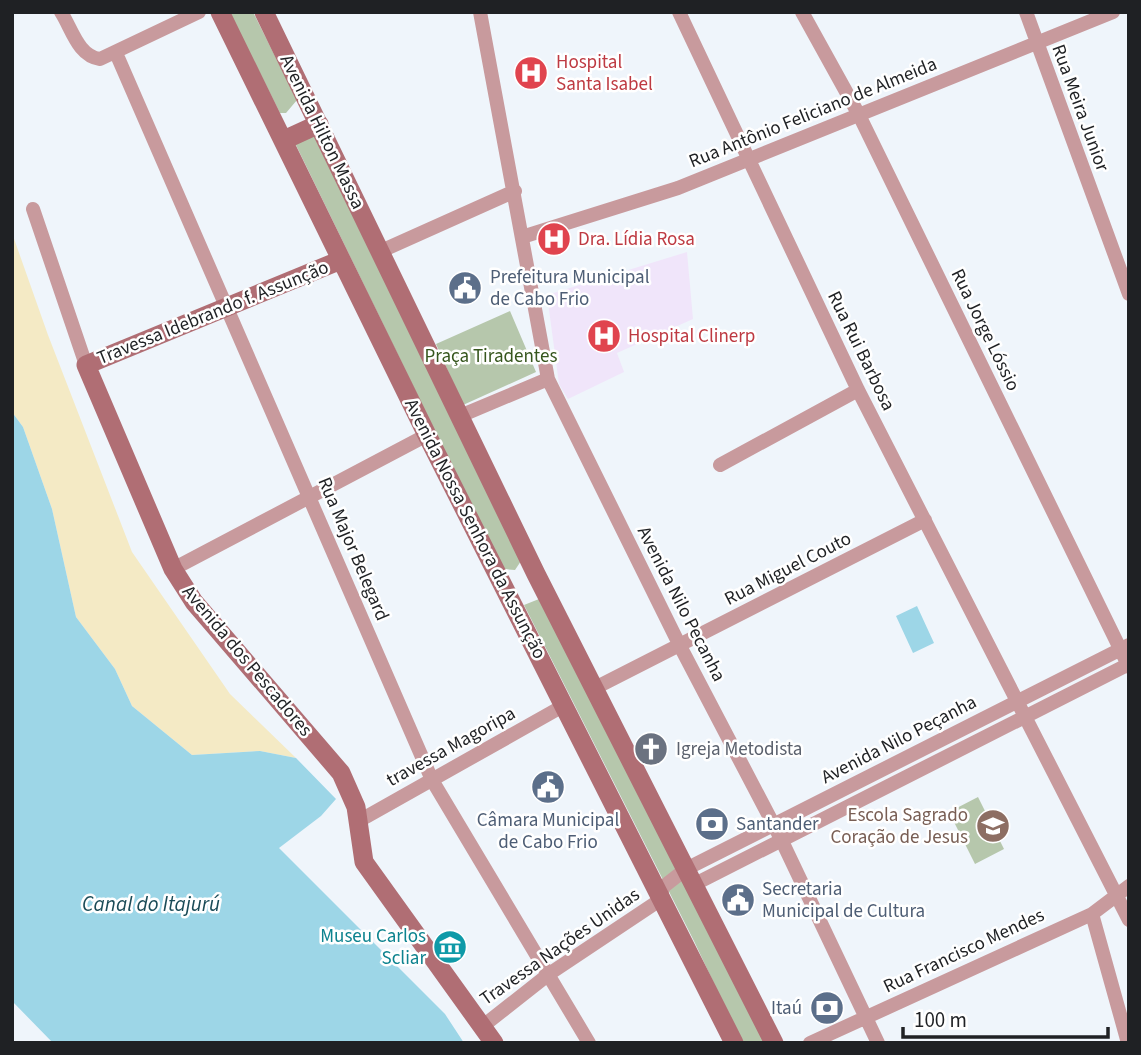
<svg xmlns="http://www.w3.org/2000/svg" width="1141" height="1055" font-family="'Source Sans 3',sans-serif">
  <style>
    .medical { fill: #f0e5fa }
    .green { fill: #b6c7ac }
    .sand { fill: #f4eac5 }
    .water { fill: #9dd6e7 }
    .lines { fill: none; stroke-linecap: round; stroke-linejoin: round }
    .street { stroke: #c89a9d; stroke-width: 14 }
    .secondary { stroke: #b06e74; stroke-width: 19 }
    .labels { text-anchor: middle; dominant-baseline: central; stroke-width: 5; stroke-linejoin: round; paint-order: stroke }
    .health-label { font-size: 19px; fill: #be3a42; stroke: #fff; text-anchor: start }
    .street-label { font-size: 19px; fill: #1f2124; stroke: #fff }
    .service-label { font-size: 19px; fill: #4e5e75; stroke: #fff; text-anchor: start }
    .park-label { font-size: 19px; fill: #36561d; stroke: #fff }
    .worship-label { font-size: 19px; fill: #5b616d; stroke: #fff; text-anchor: start }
    .education-label { font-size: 19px; fill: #785e54; stroke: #fff; text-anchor: end }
    .culture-label { font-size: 19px; fill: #0d838f; stroke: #fff; text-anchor: end }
    .water-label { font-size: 21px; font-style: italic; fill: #1a4b57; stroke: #fff }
  </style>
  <rect width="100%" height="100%" fill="#eff5fb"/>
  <path class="medical" d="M687,252L693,319L617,353L624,372L568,399L559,384L547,295Z"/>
  <path class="green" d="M229,12H253L297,100L286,113H280Z
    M313,131L521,561L515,570L502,569L294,141Z
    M510,311L536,372L463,405L436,344Z
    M539,599L767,1043H742L694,941L524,605Z
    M978,797L1004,849L975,864L949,812Z"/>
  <path class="sand" d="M12,233L48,335L132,552L230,694L296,758L260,751L192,755L132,706L115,669L76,617L52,509L23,427L12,412Z"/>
  <path class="water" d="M12,412L23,427L52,509L76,617L115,669L132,706L192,755L260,751L296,758L336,799L321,816L279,848L445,1014L464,1043H53L12,1001Z
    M917,606L934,643L913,653L896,616Z"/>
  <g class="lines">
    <path class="street" d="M61,12C72,29 78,56 100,59L199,12
      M480,12L548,379L680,646L781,839L878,1043
      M679,12L858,390L1129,920
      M802,12L859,115L1129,667
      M1026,12L1129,294
      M116,53L432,780L589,1043
      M33,209L86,365
      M522,237L678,188L1113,12
      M379,252L515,191
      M460,416L548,379
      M720,465L858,390
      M173,569L427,435
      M593,689L925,520
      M357,822L563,706
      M695,884L1129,664
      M1092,914L1128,1043
      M483,1026L549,974L660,900L663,887L686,869L1129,645
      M810,1043L1092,914L1129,886"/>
    <path class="secondary" d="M220,12L427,435L734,1043
      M264,12L536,574L774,1043
      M284,140L319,124
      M341,260L86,365L173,569L194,602L341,773L356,807L364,862L494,1043"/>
  </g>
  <defs>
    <g id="hospital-disc" transform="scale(1.75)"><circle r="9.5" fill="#e0444e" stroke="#fff"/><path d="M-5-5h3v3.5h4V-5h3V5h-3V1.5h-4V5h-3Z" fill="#fff"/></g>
    <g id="civic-disc" transform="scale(1.75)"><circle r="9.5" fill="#5c6f8a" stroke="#fff"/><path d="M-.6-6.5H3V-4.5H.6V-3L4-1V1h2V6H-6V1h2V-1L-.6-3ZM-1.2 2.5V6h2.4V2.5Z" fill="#fff"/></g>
    <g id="church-disc" transform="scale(1.75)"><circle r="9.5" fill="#6b7280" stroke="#fff"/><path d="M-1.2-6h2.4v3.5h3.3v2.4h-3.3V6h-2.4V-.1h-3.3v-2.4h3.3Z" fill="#fff"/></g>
    <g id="bank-disc" transform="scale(1.75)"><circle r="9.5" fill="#5c6f8a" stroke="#fff"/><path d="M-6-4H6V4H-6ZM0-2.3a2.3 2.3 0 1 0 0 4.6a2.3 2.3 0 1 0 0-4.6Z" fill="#fff"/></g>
    <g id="school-disc" transform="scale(1.75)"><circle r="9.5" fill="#8d6e63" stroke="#fff"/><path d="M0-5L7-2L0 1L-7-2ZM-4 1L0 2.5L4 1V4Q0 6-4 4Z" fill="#fff"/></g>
    <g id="museum-disc" transform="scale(1.75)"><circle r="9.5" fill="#0f9aa8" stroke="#fff"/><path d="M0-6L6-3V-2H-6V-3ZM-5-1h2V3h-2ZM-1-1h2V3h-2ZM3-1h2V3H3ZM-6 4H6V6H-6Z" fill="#fff"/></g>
  </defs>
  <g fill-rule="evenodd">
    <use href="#hospital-disc" x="531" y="73"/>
    <use href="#hospital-disc" x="554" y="239"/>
    <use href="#civic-disc" x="465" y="288"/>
    <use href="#hospital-disc" x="604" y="336"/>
    <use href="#church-disc" x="651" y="749"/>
    <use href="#civic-disc" x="548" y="787"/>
    <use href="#bank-disc" x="712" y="824"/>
    <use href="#school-disc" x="993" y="826"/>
    <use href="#civic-disc" x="738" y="900"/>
    <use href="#museum-disc" x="450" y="947"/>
    <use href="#bank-disc" x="827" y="1008"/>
  </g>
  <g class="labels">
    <g class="health-label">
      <text x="556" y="62">Hospital<tspan x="556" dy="22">Santa Isabel</tspan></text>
      <text x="578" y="239">Dra. Lídia Rosa</text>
      <text x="628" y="336">Hospital Clinerp</text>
    </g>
    <g class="street-label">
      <text transform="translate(1080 108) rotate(70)">Rua Meira Junior</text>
      <text transform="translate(813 113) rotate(-22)">Rua Antônio Feliciano de Almeida</text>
      <text transform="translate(322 132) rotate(64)">Avenida Hilton Massa</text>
      <text transform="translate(213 313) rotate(-22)">Travessa Idebrando f. Assunção</text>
      <text transform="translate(985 330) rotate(64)">Rua Jorge Lóssio</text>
      <text transform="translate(861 351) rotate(64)">Rua Rui Barbosa</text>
      <text transform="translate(475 529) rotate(63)">Avenida Nossa Senhora da Assunção</text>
      <text transform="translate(353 549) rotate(67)">Rua Major Belegard</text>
      <text transform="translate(788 569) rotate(-27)">Rua Miguel Couto</text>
      <text transform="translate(681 604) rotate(63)">Avenida Nilo Pecanha</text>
      <text transform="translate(247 661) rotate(50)">Avenida dos Pescadores</text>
      <text transform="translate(899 740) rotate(-27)">Avenida Nilo Peçanha</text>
      <text transform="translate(451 747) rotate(-29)">travessa Magoripa</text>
      <text transform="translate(560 947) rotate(-35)">Travessa Nações Unidas</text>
      <text transform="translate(964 951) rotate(-25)">Rua Francisco Mendes</text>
    </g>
    <g class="service-label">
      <text x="490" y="277">Prefeitura Municipal<tspan x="490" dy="22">de Cabo Frio</tspan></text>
      <text x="548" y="820" text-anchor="middle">Câmara Municipal<tspan x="548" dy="22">de Cabo Frio</tspan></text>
      <text x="736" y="824">Santander</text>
      <text x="762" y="889">Secretaria<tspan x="762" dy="22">Municipal de Cultura</tspan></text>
      <text x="802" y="1008" text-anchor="end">Itaú</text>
    </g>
    <g class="park-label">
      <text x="491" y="356">Praça Tiradentes</text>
    </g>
    <g class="worship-label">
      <text x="676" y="749">Igreja Metodista</text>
    </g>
    <g class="education-label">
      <text x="968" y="815">Escola Sagrado<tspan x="968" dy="22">Coração de Jesus</tspan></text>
    </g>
    <g class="culture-label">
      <text x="426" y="936">Museu Carlos<tspan x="426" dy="22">Scliar</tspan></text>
    </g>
    <g class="water-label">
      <text x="151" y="904">Canal do Itajurú</text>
    </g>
  </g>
  <rect width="1141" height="1055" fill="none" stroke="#1f2124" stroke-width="28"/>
  <path d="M903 1027v10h205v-10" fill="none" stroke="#1f2124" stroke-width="3.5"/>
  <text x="914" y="1027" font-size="21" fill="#1f2124" stroke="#ffffff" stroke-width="5" paint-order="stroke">100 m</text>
</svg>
